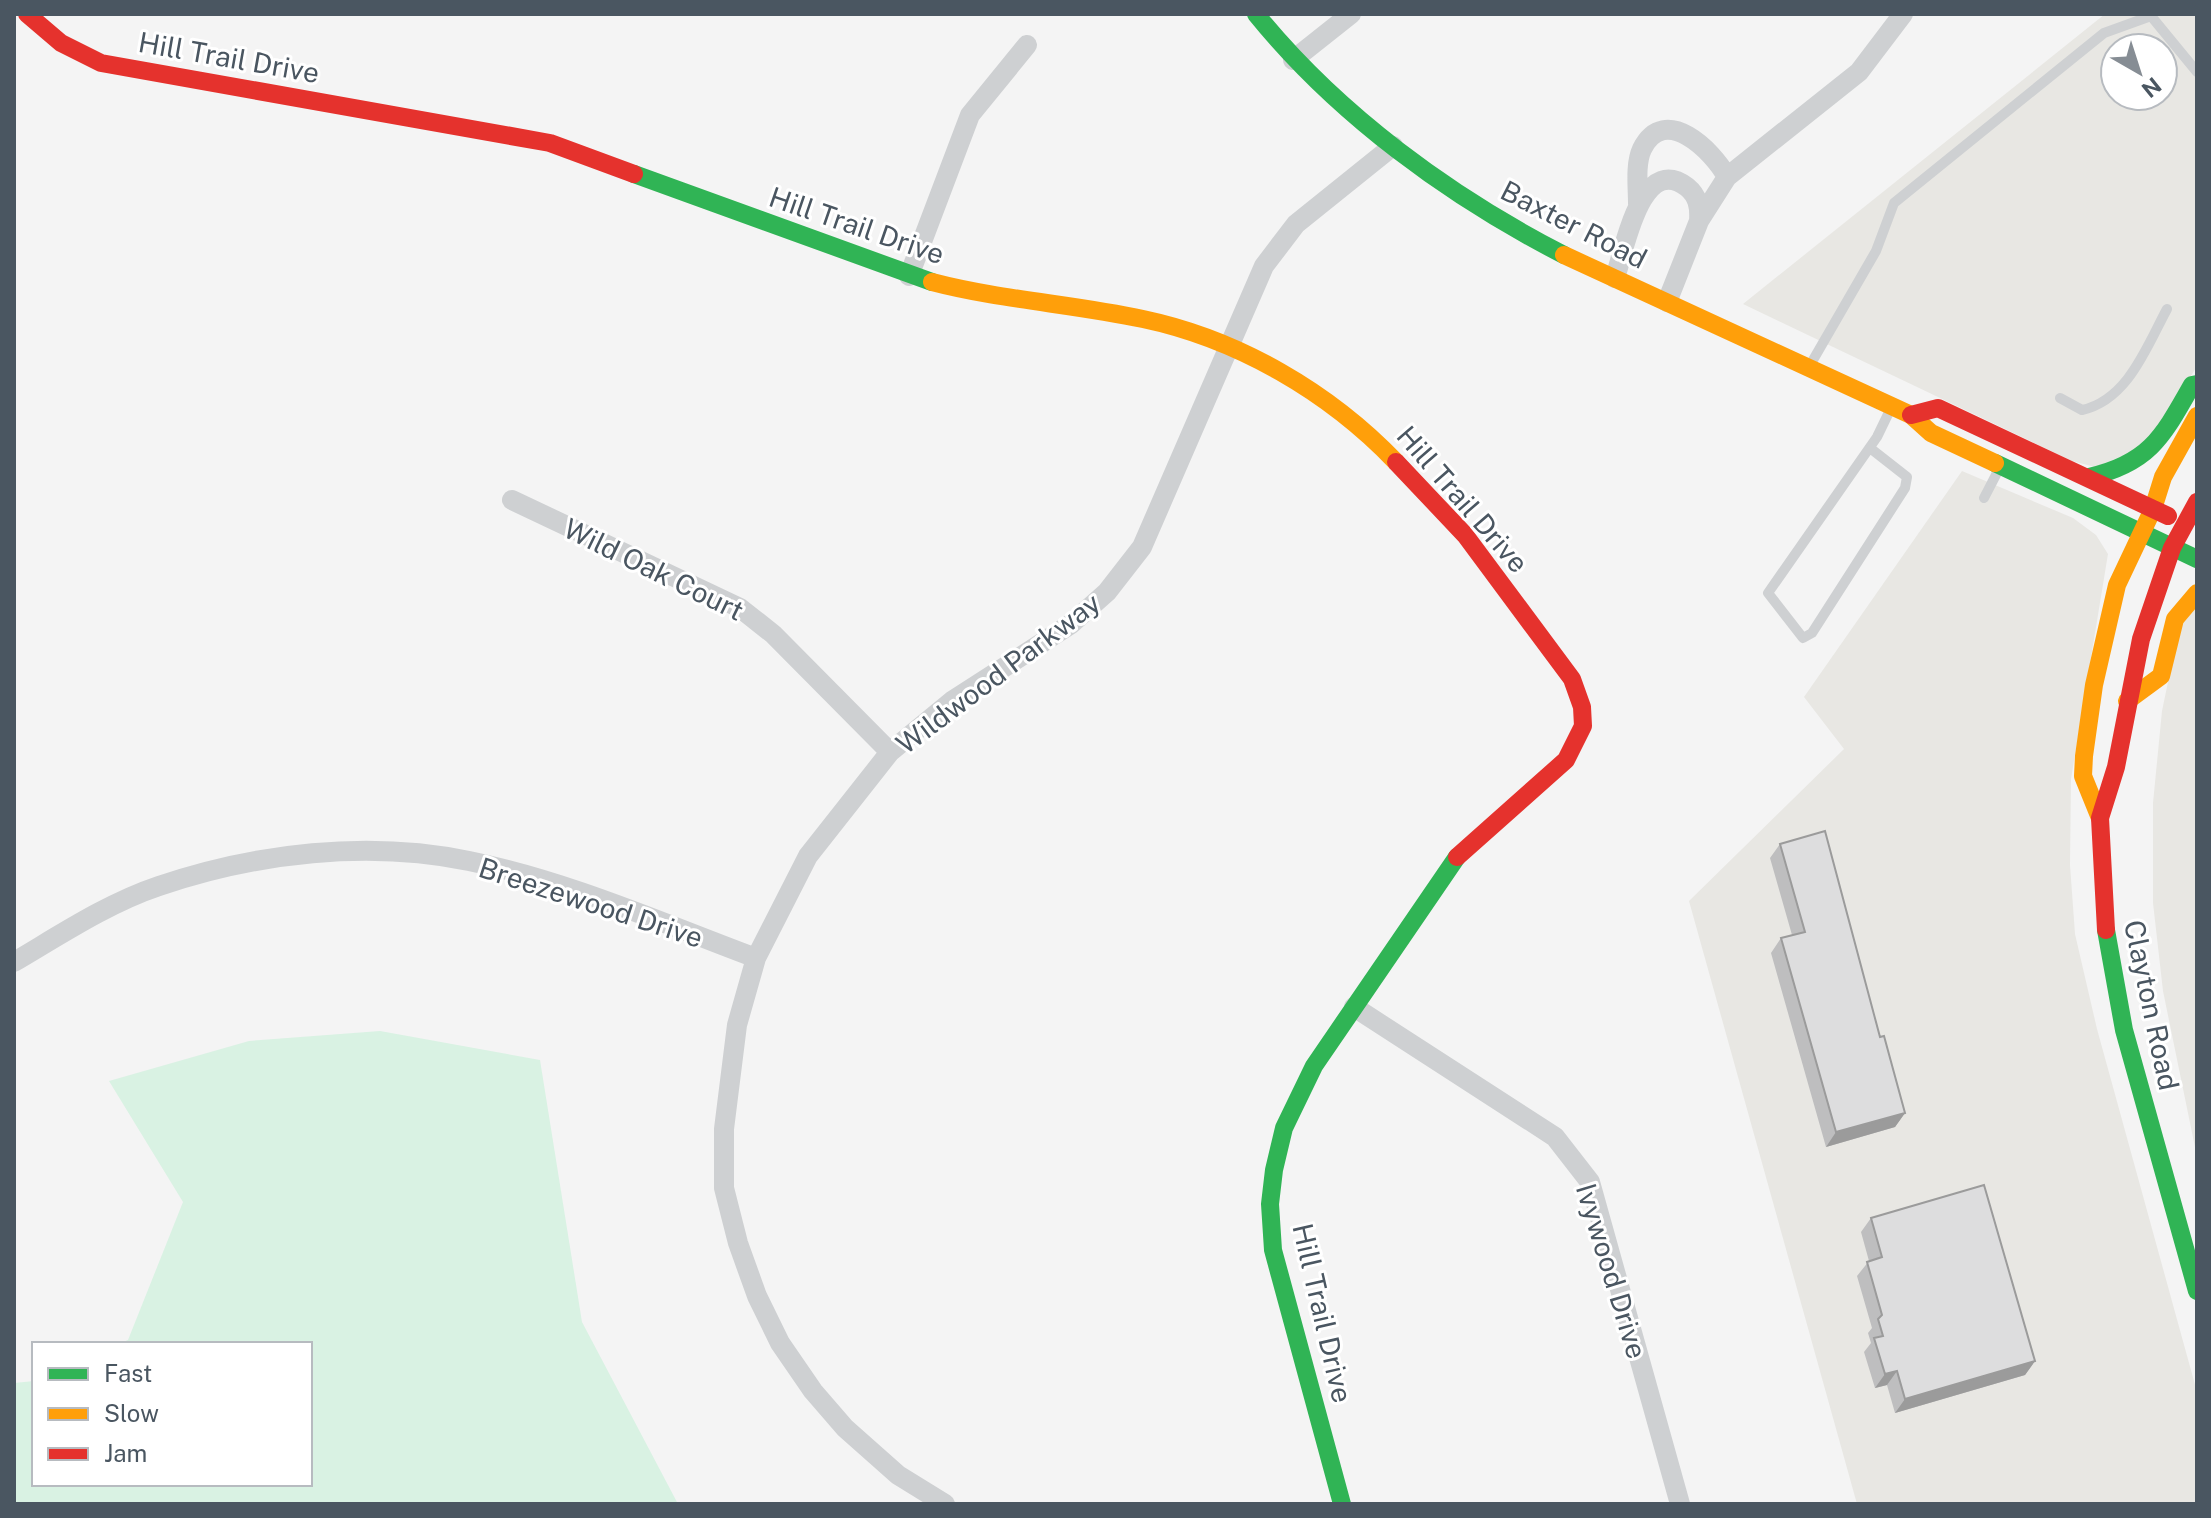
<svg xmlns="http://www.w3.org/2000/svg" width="2211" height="1518" font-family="'Public Sans',sans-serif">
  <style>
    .commercial { fill: #e8e7e3; fill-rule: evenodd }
    .green { fill: #d9f2e3 }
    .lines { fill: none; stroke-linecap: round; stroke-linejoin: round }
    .lane { stroke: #ced0d2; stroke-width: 10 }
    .street { stroke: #ced0d2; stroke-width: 20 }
    .fast { stroke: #30b455; stroke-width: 18 }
    .slow { stroke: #ff9f0a; stroke-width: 18 }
    .jam { stroke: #e5322d; stroke-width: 18 }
    .wall { fill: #bebebf }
    .shaded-wall { fill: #9b9b9b }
    .building { fill: #ddddde; stroke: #9b9b9b; stroke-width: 2 }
    .labels { text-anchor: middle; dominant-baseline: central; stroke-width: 6; stroke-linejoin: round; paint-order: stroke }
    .street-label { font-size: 28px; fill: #4a5661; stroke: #fff }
  </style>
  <rect width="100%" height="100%" fill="#f4f4f4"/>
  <path class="commercial" d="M2105,14H2197V366L2150,445L2095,467L2072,461L1743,304ZM2115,48H2163V96H2115Z
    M1962,471L2073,518L2096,535L2108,554L2071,779L2070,865L2075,934L2097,1029L2197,1392V1504H1857L1689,901L1844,749L1804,697Z
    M2197,602V1157L2163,991L2153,903V803L2162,711L2180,624Z"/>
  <path class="green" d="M380,1031L540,1060L582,1322L678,1504H14V1383L34,1381V1484H310V1344H118L128,1340L183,1202L109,1081L249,1041Z"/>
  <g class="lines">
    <path class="lane" d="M1809,367L1876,251L1894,203L2104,33L2151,16L2197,72
      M2060,398L2082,410C2128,400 2147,346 2167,309
      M1870,448L1907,477L1905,488L1812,633L1803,638L1768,593L1877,437L1891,408
      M1984,498L1999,469"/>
    <path class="street" d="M1293,60L1351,14
      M1638,204C1638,187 1635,164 1642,149C1665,103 1713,151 1727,177
      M909,276L970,115L1027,45
      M1615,278C1624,251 1641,152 1687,187C1698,196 1700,207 1699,221
      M1667,302L1699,221L1727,177L1859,72L1903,14
      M512,500L740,608L773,634L890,752
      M14,962C60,935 108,903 159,886C256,853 368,840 469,861C568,881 662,923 756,958
      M1354,1007L1555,1137L1590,1182L1680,1504
      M945,1504L898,1475L845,1428L813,1391L780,1343L757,1296L738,1243L724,1188V1129L737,1025L756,958L808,856L890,752L952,701L1071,624L1107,592L1142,547L1264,266L1296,224L1393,146"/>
    <path class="fast" d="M1256,14C1337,114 1449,196 1564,255
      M634,174L932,282
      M1995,463L2197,559
      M2089,477C2150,463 2163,436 2192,385L2197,384
      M2106,930L2124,1030L2197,1291
      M1342,1504L1273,1250L1270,1204L1274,1170L1284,1128L1314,1066L1457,857"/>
    <path class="slow" d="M1564,255L1911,415L1931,433L1995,463
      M932,282C1001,300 1073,304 1143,319C1238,339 1329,392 1396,462
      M2127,701L2161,676L2175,619L2197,593
      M2100,818L2083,776L2084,756L2094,685L2117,585L2153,509L2163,477L2197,416"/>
    <path class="jam" d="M27,14L61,43L101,63L550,143L634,174
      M1911,415L1938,408L2168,516
      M1396,462L1465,535L1572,679L1582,707L1583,726L1566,760L1457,857
      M2106,930L2100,818L2116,767L2141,639L2172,548L2197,502"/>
  </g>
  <path class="wall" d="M1780,844L1880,1037L1905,1113L1895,1127L1826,1147L1771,953L1781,938L1792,935L1770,858Z
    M1871,1218L2035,1361L2025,1375L1895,1413L1887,1385L1875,1388L1864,1352L1871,1343L1868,1333L1872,1328L1857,1276L1869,1261L1861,1232Z"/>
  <path class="shaded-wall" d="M1905,1113L1895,1127L1826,1147L1836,1132Z
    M2035,1361L2025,1375L1895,1413L1905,1399Z
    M1897,1371L1887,1385L1875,1388L1885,1374Z"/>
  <path class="building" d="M1825,831L1880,1037L1884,1036L1905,1113L1836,1132L1781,938L1805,932L1780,844Z
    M1984,1185L2035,1361L1905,1399L1897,1371L1885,1374L1874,1338L1883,1336L1878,1319L1882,1315L1867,1262L1882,1257L1871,1218Z"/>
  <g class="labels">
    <g class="street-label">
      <text transform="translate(229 57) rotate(10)">Hill Trail Drive</text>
      <text transform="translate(1574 224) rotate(27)">Baxter Road</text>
      <text transform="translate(857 225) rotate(19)">Hill Trail Drive</text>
      <text transform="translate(1463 499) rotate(49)">Hill Trail Drive</text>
      <text transform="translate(654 569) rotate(26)">Wild Oak Court</text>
      <text transform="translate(998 673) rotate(-37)">Wildwood Parkway</text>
      <text transform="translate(591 902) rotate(18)">Breezewood Drive</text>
      <text transform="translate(2152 1005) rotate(78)">Clayton Road</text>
      <text transform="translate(1612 1271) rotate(73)">Ivywood Drive</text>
      <text transform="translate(1323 1313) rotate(77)">Hill Trail Drive</text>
    </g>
  </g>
  <rect width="2211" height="1518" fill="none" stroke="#4a5661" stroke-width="32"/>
  <rect x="32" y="1342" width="280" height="144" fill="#ffffff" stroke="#b7bbc0" stroke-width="2"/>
  <rect x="48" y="1368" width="40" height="12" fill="#30b455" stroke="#b7bbc0" stroke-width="2"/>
  <text x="104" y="1382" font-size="24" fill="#4a5661">Fast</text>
  <rect x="48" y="1408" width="40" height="12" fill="#ff9f0a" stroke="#b7bbc0" stroke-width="2"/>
  <text x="104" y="1422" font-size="24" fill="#4a5661">Slow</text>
  <rect x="48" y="1448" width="40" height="12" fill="#e5322d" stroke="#b7bbc0" stroke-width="2"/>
  <text x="104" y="1462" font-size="24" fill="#4a5661">Jam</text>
  <g transform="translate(2139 72) rotate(141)"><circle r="38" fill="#ffffff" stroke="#b7bbc0" stroke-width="2"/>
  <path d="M0-6L14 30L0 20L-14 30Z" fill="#868d94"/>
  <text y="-12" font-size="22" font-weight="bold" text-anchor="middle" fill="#4a5661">N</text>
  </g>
</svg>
